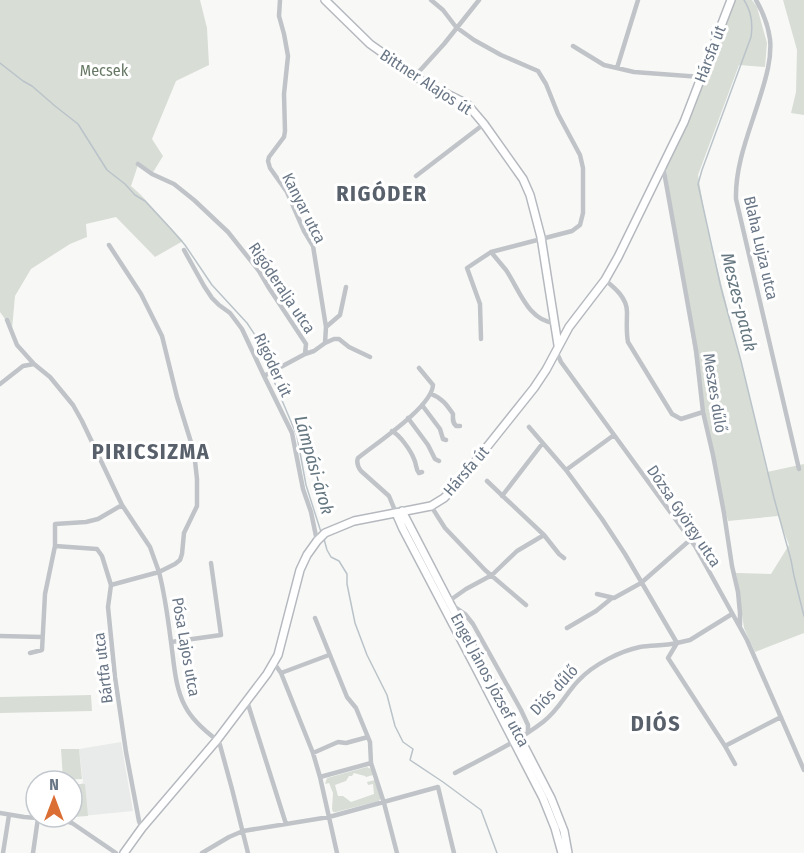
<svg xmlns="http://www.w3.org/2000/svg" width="804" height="853" font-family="'Fira Sans Condensed',sans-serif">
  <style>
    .built { fill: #e9ebea }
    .green { fill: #d8ddd6 }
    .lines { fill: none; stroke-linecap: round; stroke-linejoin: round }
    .stream { stroke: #bac3c9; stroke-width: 1.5 }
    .secondary-casing { stroke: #b5b9bf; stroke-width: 10 }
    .street { stroke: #c0c4c8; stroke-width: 4.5 }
    .secondary { stroke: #fff; stroke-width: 7 }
    .labels { text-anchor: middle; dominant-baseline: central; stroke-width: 6; stroke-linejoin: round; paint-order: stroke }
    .street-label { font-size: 16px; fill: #697686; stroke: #fff }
    .park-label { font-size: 16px; fill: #667864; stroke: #fff }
    .water-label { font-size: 18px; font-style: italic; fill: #657781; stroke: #fff }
    .district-label { font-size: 22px; font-weight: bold; letter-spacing: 1.5px; fill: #57606b; stroke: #fff }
  </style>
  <rect width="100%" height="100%" fill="#f8f9f6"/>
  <path class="built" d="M121,742L133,811L72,817V784H81L83,782L79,749Z"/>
  <path class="green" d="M0,0H200L207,28L209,65L176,81L152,139L163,156L152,174L138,165L131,186L141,195L183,241L155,257L116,217L86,224L87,237L70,244L31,269L15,296L12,329L0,312Z
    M734,0H752L757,7L767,43L765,67L739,65L698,175L707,227L745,378L767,472L804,464V633L755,652L744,628L736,573L771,574L789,545L778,516L728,521L703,412L665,163Z
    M783,0H804V115L791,113L796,92L797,50Z
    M91,695L92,711L0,713V697Z
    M61,749H79L82,779L63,780Z
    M367,767L371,769L373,775L366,777L365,776L354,773L352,776H349L346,781L335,785L338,796H343L351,802L374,794L373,784L368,785L367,782L375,780L381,798L379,801L336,812H333L332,809L333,793L329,783L325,784L327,778Z
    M72,784H85L88,816L72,817Z"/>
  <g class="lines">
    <path class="stream" d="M744,0C752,12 753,24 751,37L702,170L698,184L721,288L741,361L774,498L791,560L794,576L804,616
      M0,63L23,81L32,86L55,106L78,124L107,170L125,184L135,195L145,201L171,229L185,245L212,285L247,323L259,341L271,352L268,367L269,370
      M271,374L297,436L306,485L321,532
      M324,539L327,550L331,557L339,561L347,574V584L355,623L367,655L387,695L395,726L403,742L413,749L410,760L443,782L481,810L497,853"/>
    <g class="secondary-casing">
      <path id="secondary" d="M325,0L370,44L425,83L467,104L484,124L523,179L530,195L541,237L558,345
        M402,511L551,798L564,831L568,853
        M396,513L403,529L479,674L543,798L555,828L562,853
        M124,853L142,828L217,740L267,674L278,655L300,570L307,555L317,541L325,533L354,521L431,506L444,498L455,487L534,388L546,370L569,327L605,280L618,257L684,122L731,0"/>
    </g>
    <path class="street" d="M280,0L279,16L284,34L288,56L284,94L285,131L284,137L269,157L268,161L270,168L287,192L304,231L313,246L326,327
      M431,0L443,10L456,27L474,40L501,55L538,71L546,84L558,114L580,155L583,168V213L580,225L572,231L491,252
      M756,0C763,12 768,25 770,39C772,58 766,78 760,97C750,130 735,164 736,199L799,469
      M573,46L604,65L634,72L701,77
      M617,68L638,0
      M415,76L444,44L479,0
      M138,164L152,174L174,184L194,200L228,232L259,271L269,288L306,344L305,354L264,376
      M663,166L696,350L703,412L713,455L724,513L732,566L738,592L740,613V625
      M416,176L484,124
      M109,245L141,294L162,336L177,397L194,452L197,479V506L184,533L182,554L180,560L175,564L159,572C165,595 168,619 171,642C174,663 175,688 185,706C192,720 205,731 217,740L220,745L232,789L248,853
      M184,250L204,286L212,298L219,305L230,313L242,329L264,376L292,433L303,489L311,512L317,541
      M605,280C615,288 627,298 627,312C627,322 626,332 628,342L672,414L681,419L703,412
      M7,320L17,345L34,364
      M481,339L480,304L467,268L491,252C496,258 501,264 506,270C519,289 528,321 555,323
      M325,343L326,327L340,315L346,287
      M556,351L561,362L695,546L747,640L804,770
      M305,354L314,351L325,343L334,339H339L349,347L370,357
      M0,384L23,366L34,364L50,377L73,405L82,421L122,505L150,547L159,572L111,585
      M431,394C442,398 447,405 453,414C453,419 452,422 456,426H460
      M422,405L440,429L443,439L446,440
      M408,418L428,445L435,459L439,461
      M392,431C400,435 411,451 414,459C417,465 415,468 419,473L422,472
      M566,470L614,435
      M487,481L544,535L559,554L564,558
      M502,496L542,444
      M431,506L445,528L485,570L526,605
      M396,513L389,496L361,471C358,467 356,463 358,458C375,444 432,407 433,385L419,368
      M55,546L97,549L102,556L111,585L108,607L115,677L126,752L139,821L142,828
      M597,594L614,598L641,583L690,540
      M449,601L466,589L492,575L517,551L544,535
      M452,605L465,614L473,624L521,710L528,725V732
      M732,614L690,640L677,643L668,658L725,746L781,717
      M315,618L347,697L356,708L370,742L371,763L384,803L397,853
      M567,628L596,611L612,598
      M0,636L42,637
      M171,642L221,635L211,563
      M30,653L42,650L45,594L55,546V524L86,522L98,519L122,505
      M274,663L281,673L313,753L320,777L337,853
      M281,673L329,655
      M247,701L286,824
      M725,746L735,764
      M313,753L338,742L346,743L368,737
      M455,773C485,757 517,742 543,722C559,710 566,693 579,680C593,665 620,651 640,647C652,645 664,646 677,643L625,554L602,519L566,470L529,427
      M320,777L371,763
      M0,813L24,817L63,820L72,823L116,853
      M3,853L9,815
      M33,853L38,818
      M202,853L229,837L243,831L329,817L438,787L454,853"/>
    <use href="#secondary" class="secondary"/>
  </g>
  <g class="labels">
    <g class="street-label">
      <text transform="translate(710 54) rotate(-69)">Hársfa út</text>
      <text transform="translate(426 82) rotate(33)">Bittner Alajos út</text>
      <text transform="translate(304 208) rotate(63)">Kanyar utca</text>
      <text transform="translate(761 248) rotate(77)">Blaha Lujza utca</text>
      <text transform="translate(282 288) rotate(56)">Rigóderalja utca</text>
      <text transform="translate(273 365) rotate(65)">Rigóder út</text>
      <text transform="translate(715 393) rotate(81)">Meszes dűlő</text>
      <text transform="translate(466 471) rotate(-49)">Hársfa út</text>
      <text transform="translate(684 516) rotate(56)">Dózsa György utca</text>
      <text transform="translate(186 647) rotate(80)">Pósa Lajos utca</text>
      <text transform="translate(103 668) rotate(-97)">Bártfa utca</text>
      <text transform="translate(490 680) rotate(62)">Engel János József utca</text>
      <text transform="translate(554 690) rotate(-47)">Diós dűlő</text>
    </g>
    <g class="park-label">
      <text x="104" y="70">Mecsek</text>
    </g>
    <g class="water-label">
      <text transform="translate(739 302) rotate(76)">Meszes-patak</text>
      <text transform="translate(314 465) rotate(74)">Lámpási-árok</text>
    </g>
    <g class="district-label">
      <text x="382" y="193">RIGÓDER</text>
      <text x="151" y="451">PIRICSIZMA</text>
      <text x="656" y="723">DIÓS</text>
    </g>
  </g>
  <g transform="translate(54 799)"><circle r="28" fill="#ffffff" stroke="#c3c8cf" stroke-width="1.5"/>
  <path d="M0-4.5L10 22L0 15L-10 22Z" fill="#db6e34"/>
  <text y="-9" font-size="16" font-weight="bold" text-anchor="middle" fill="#697686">N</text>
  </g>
</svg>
